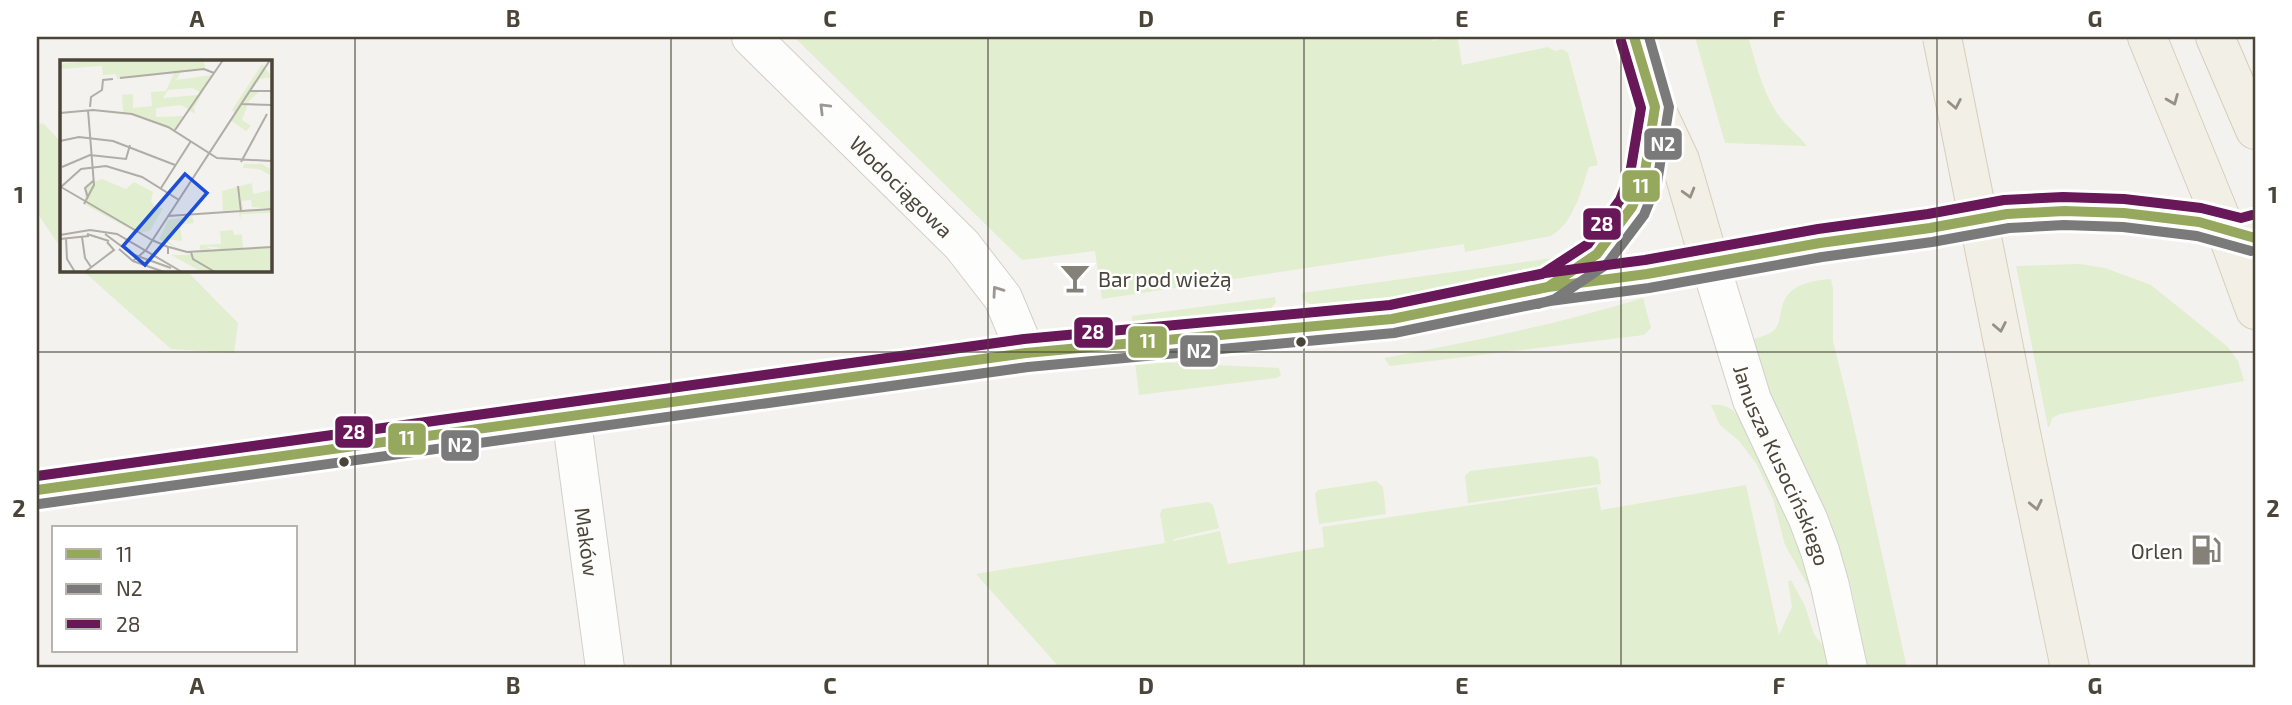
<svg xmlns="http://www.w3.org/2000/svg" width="2292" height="705" font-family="'Exo 2',sans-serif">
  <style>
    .green { fill: #e1eecf }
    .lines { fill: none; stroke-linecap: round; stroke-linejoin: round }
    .minor-casing { stroke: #d2d0cb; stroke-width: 40 }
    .major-casing { stroke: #d6cebb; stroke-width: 40 }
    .minor { stroke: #fdfdfc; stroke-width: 38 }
    .major { stroke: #f2efe6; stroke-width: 38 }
    .major-bridge-casing { stroke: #d6cebb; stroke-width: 40; stroke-linecap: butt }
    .major-bridge { stroke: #f2efe6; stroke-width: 38 }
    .bus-1-casing { stroke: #fff; stroke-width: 16 }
    .bus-2-casing { stroke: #fff; stroke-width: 16 }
    .bus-3-casing { stroke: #fff; stroke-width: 16 }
    .bus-1 { stroke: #96a85d; stroke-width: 10 }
    .bus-2 { stroke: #7a7a7a; stroke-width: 10 }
    .bus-3 { stroke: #681759; stroke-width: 10 }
    .oneway { stroke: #969187 }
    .oneway2 { stroke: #9b9791 }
    .grid { fill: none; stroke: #4b4439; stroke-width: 2; stroke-opacity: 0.55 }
    .bus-dot { fill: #4b4439; stroke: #fff; stroke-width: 2.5 }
    .labels { text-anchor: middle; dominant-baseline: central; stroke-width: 5; stroke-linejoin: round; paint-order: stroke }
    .street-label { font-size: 21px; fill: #4b4439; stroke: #fff }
    .poi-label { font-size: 21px; fill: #4b4439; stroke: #fff; text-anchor: start }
    .inset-road { fill: none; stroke: #b0aca6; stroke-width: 2 }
    .view { fill: #1d4ed8; fill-opacity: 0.15; stroke: #1d4ed8; stroke-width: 3.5 }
    .inset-edge { fill: none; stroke: #4b4439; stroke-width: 3.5 }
    .line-badge { stroke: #fff; stroke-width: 2.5 }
    .badge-label { font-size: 19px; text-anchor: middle; font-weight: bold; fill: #fff }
    .neatline { fill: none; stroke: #4b4439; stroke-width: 2.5 }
    .grid-label { font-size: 23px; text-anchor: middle; font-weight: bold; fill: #4b4439 }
  </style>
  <rect width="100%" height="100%" fill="#f4f2ee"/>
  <path class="green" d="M794,37H1432L1433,41L1454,37L1458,40L1462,65L1548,47L1555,51L1562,49L1568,53L1598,165L1589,167C1581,191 1574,222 1551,236L1465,252L1464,244L1102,299L1095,251L1022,260Z
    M1695,37H1748C1757,66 1764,99 1784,122C1791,130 1800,137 1807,146L1725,143Z
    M37,123L44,124L61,142V248L37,213Z
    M1601,210L1614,214L1605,226L1552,265L1521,275L1395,300L1320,310L1302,299V293L1553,258C1569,251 1579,243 1588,228C1592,221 1594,214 1601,210Z
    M2080,264L2105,268L2151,285L2228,347L2238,361L2244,381L2060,414L2052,418L2050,426L2048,427L2016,266Z
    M82,270H186L238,323L234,353L171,349Z
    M1831,279L1833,289V341L1852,418L1907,668H1868L1851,586L1836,542L1775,411L1752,340C1759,337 1771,335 1776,328C1780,322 1780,313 1782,307C1788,284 1810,281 1831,279Z
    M1275,297L1276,302L1268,313L1132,325V316Z
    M1643,298L1651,328L1644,335L1390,366L1384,358C1471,342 1558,324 1643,298Z
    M1135,361L1279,368L1281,375L1277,378L1139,395Z
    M1711,405C1722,404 1733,407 1739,418L1795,538L1815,598L1785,545L1773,499L1756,463L1739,441L1720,425Z
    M1592,456L1598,460L1601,484L1468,503L1465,476L1470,471Z
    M1376,481L1383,487L1386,514L1319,524L1315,494L1318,490Z
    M1746,485L1779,635L1792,607L1788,582L1791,580L1805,606L1814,634L1827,651L1831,668H1060L976,574L1165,543L1160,514L1162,509L1208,502L1213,505L1219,528L1174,539L1173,541L1220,531L1228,564L1324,547L1322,527L1597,487L1601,510Z"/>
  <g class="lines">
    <g class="minor-casing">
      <g id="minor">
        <path id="s1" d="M751,37L962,245L1003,298L1026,353"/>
        <path id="s2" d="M1710,263L1752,400L1808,519L1820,551L1830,586L1848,668"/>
        <path id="s3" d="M571,415L605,668"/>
      </g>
    </g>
    <g class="major-casing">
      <path id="major" d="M1634,37L1655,107L1680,160L1710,263
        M2147,37L2225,228L2255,310
        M2215,37L2255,130
        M1553,284L1597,254L1612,236L1632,207L1644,178L1655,107
        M2022,438L2070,668
        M37,490L1026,353L1290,330L1392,319L1548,287L1647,274L1820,243L1930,228L2007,214L2064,211L2124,213L2199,222L2225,228L2255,238"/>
    </g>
    <use href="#minor" class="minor"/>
    <use href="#major" class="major"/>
    <g class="major-bridge-casing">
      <path id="major-bridge" d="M1942,37L2022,438"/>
    </g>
    <use href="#major-bridge" class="major-bridge"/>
    <g class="bus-1-casing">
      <path id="bus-1" d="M1535,290L1548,287L1597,254L1632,207L1644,178L1655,107L1634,37
        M37,490L1026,353L1392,319L1548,287L1647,274L1820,243L1930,228L2007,214L2064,211L2124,213L2199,222L2255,238"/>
    </g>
    <g class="bus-2-casing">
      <path id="bus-2" d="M1538,304L1555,299L1607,264L1644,215L1657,183L1669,107L1649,37
        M39,504L1028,367L1394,333L1550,301L1649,288L1822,257L1932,242L2009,228L2064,225L2123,227L2197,236L2251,251"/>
    </g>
    <g class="bus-3-casing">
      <path id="bus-3" d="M1532,276L1542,274L1588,244L1620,200L1630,174L1641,108L1621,41
        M37,476L1024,339L1390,305L1545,273L1645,260L1818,229L1928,214L2004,200L2063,197L2124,199L2201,208L2241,218L2252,215"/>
    </g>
    <use href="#bus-1" class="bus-1"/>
    <use href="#bus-2" class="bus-2"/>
    <use href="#bus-3" class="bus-3"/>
  </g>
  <defs><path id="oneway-chevron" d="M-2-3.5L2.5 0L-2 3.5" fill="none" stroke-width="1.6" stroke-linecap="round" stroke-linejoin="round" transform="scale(1.75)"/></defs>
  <g class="oneway">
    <use href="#oneway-chevron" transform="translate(2173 100) rotate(68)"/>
    <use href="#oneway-chevron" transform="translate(1955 104) rotate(79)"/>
    <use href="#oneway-chevron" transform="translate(1689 193) rotate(74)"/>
    <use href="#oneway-chevron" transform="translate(2000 327) rotate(79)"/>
    <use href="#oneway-chevron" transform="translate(2036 505) rotate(78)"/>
  </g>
  <g class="oneway2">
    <use href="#oneway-chevron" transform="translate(824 108) rotate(-135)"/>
    <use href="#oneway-chevron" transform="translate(997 291) rotate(-125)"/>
  </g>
  <path class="grid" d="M355,37V668M671,37V668M988,37V668M1304,37V668M1621,37V668M1937,37V668M37,352H2255"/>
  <defs>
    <g id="bar-bare" transform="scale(2.415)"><path d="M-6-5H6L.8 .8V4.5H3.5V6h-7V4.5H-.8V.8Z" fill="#868178" stroke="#fff" stroke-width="2.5" paint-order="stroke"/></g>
    <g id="fuel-bare" transform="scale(2.415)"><path d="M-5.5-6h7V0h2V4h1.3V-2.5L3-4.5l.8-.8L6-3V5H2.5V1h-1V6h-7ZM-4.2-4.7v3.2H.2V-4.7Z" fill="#868178" stroke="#fff" stroke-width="2.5" paint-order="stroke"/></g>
  </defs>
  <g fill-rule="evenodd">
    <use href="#bar-bare" x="1075" y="278"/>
    <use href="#fuel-bare" x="2206" y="550"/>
  </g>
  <g class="bus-dot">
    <circle cx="1301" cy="342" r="6"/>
    <circle cx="344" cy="462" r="6"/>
  </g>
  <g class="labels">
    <g class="street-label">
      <text stroke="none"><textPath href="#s1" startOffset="212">Wodociągowa</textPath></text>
      <text stroke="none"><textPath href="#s2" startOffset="215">Janusza Kusocińskiego</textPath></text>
      <text stroke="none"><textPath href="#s3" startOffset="128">Maków</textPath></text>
    </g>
    <g class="poi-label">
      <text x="1098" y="278">Bar pod wieżą</text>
      <text x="2183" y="550" text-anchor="end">Orlen</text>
    </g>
  </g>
  <g transform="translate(60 60)">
    <rect width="212" height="212" fill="#f4f2ee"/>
    <path d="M35,0H144L145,8L121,12L116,20L152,15L134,48L135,54L121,45L96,48V57L124,56L115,70L63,52L62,35L73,34V48L92,46L91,32L106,31L114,13L57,19L56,14L43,15L42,6L0,9V4ZM132,28L140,32L138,35L103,38L108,30ZM202,4L212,17L200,19L191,31L199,32L189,41L182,60L191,66L186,71L170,60L175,53L172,50ZM184,104H202L212,110V153L181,154L180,160L179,152L211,149L192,147L191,140L182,141L183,149L163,151L162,131L192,123L193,134L211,130L210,115L199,109L183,108ZM42,119L66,129L74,122L93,132L91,141L95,148H103L90,171L77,173L24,144L26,125ZM126,158V164L120,165L122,181L105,179L119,189L99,179L108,160L132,156L134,163L127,164ZM173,170L174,175L182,174L183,189L212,187V212H142L111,195H125L161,188L144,186L152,189L140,190V185L161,184L160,171Z" fill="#e1eecf" fill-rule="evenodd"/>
    <path class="inset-road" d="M60,18L144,9L154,13M190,31H212M182,44L212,45M30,47L31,37L42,30L43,20L53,19M0,53L33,50L72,54L108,67L157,98L212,101M115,70L163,0M0,81L19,77L53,81L115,105M181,102L207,54M2,107L30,95L66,99L70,85M178,126L181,152M1,127L21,109L46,106L82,117L119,140M1,127L92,180M101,128L131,81M28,138L25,128L33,121M24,144L34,125L28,50M108,156L212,149M27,174L49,181M45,174L72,194L111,208M0,175L30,170L57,174L122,212M22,177L25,198L31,207M6,178L7,199L15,212M0,179L29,176M92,180L108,187V194M109,187L127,192L212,187M59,189L73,201L104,212M131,192L133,199L155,212M73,201L86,190L210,0M25,212L54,190L47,182"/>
    <path class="view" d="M125,114L147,133L85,205L63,186Z"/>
    <rect width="212" height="212" class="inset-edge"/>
  </g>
  <g class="line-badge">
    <rect x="1643" y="127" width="40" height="34" rx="7" fill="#7a7a7a"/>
    <rect x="1621" y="169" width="40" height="34" rx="7" fill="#96a85d"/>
    <rect x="1582" y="207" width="40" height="34" rx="7" fill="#681759"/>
    <rect x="1073" y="316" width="41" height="33" rx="7" fill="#681759"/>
    <rect x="1127" y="325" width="41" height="34" rx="7" fill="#96a85d"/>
    <rect x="1179" y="334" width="40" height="34" rx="7" fill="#7a7a7a"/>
    <rect x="334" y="415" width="40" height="34" rx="7" fill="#681759"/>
    <rect x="387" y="422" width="40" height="34" rx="7" fill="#96a85d"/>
    <rect x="440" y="429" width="40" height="33" rx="7" fill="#7a7a7a"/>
  </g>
  <g class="badge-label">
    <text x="1663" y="151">N2</text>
    <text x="1641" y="193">11</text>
    <text x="1602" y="231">28</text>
    <text x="1093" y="339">28</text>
    <text x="1148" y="348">11</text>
    <text x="1199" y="358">N2</text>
    <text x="354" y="439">28</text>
    <text x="407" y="445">11</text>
    <text x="460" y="452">N2</text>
  </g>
  <rect width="2292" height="705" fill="none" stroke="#ffffff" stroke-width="77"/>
  <rect x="52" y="526" width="245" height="126" fill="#ffffff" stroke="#b7b4b0" stroke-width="2"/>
  <rect x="66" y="549" width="35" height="10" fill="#96a85d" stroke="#b7b4b0" stroke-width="2"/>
  <text x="116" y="562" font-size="21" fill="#4b4439">11</text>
  <rect x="66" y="584" width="35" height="10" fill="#7a7a7a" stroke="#b7b4b0" stroke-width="2"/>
  <text x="116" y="596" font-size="21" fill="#4b4439">N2</text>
  <rect x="66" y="619" width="35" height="10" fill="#681759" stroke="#b7b4b0" stroke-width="2"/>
  <text x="116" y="632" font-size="21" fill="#4b4439">28</text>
  <rect x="38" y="38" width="2216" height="628" class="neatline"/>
  <g class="grid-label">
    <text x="197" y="27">A</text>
    <text x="513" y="27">B</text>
    <text x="830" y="27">C</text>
    <text x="1146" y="27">D</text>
    <text x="1462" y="27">E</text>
    <text x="1779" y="27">F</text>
    <text x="2095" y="27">G</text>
    <text x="19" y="203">1</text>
    <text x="2273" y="203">1</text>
    <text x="19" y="517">2</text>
    <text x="2273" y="517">2</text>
    <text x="197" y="694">A</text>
    <text x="513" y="694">B</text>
    <text x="830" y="694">C</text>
    <text x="1146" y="694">D</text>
    <text x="1462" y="694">E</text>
    <text x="1779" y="694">F</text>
    <text x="2095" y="694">G</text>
  </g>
</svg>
